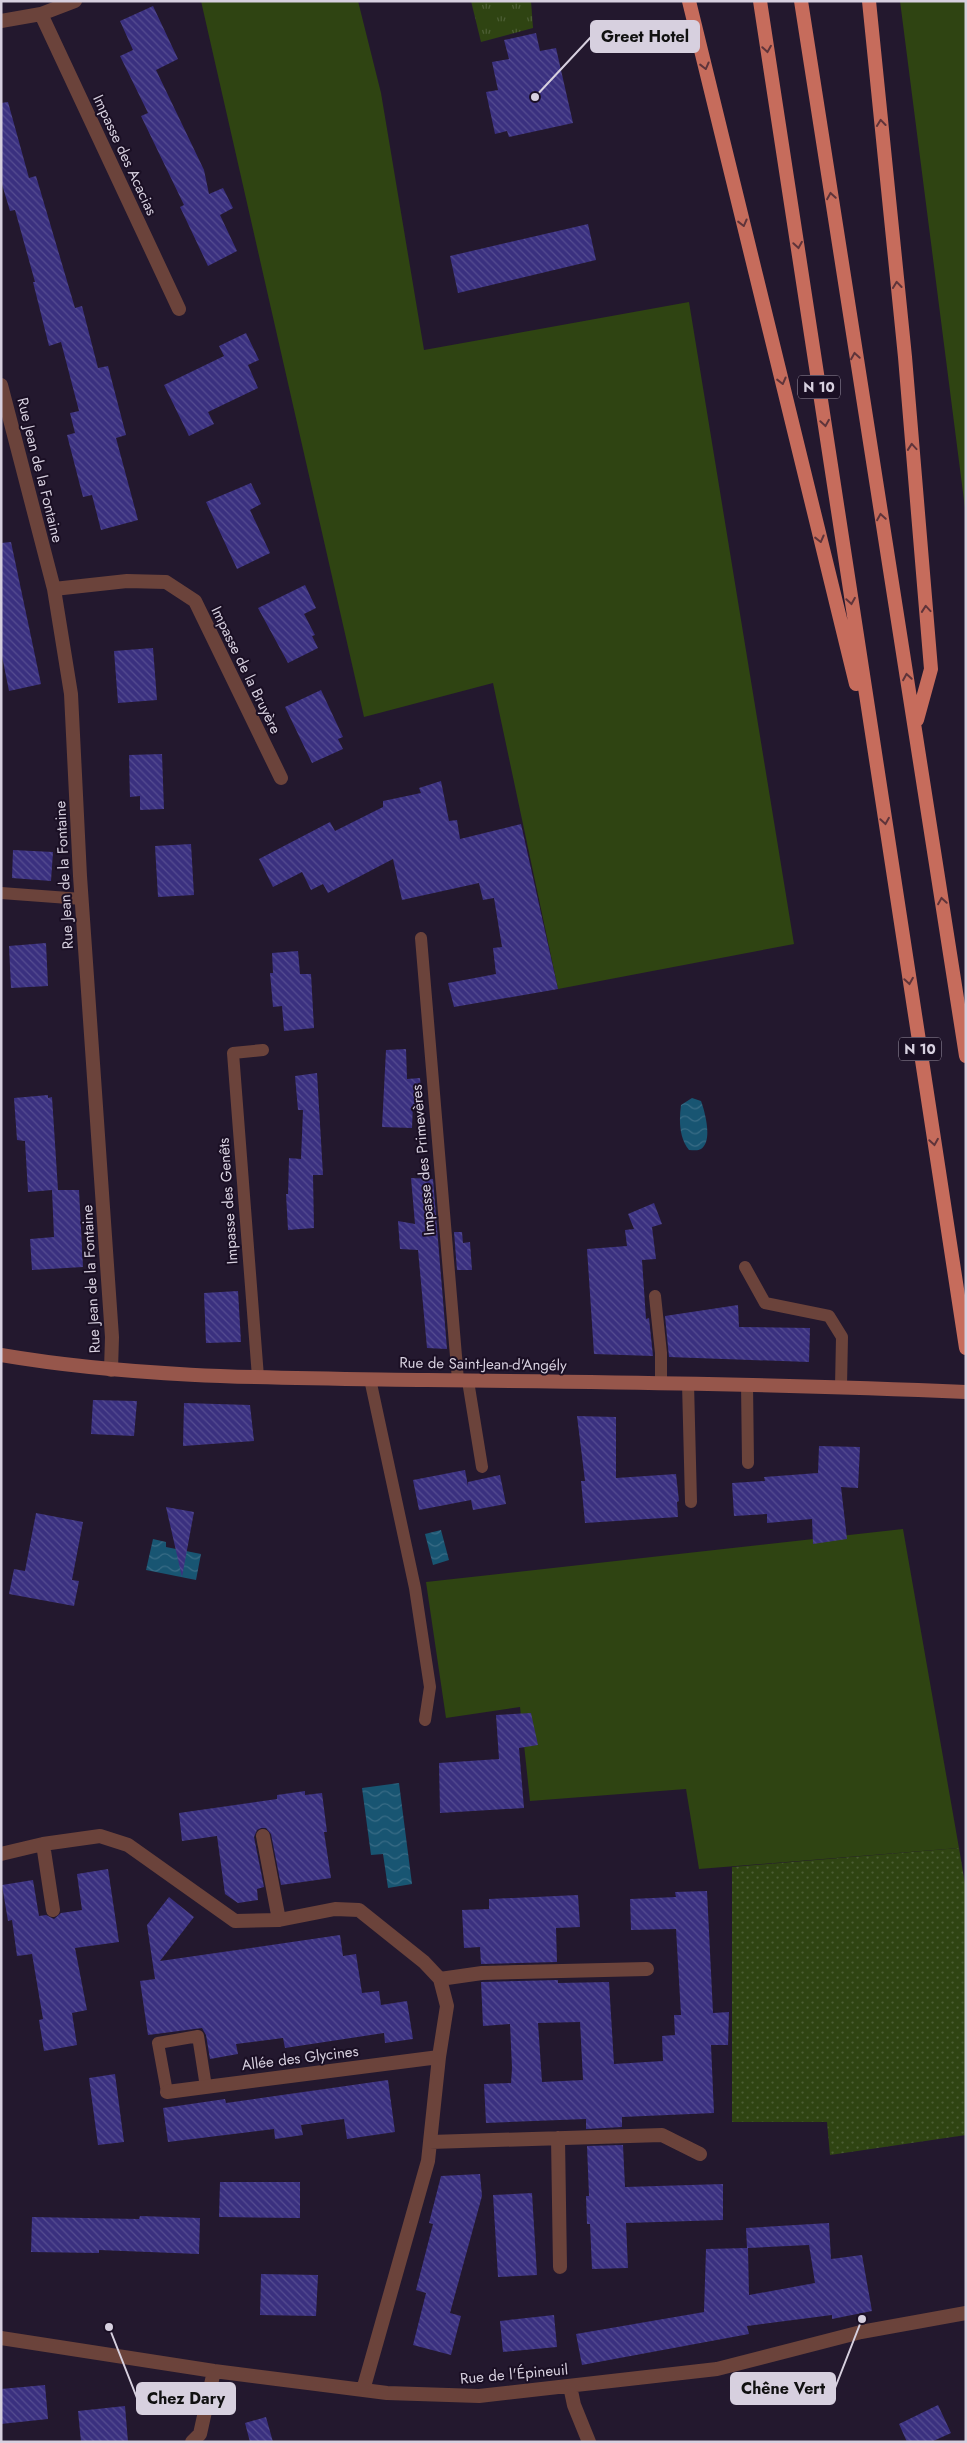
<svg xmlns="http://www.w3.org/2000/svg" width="967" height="2443" font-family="Jost,sans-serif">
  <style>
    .grass { fill: #2f4412 }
    .park { fill: url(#park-tufts) }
    .garden { fill: url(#garden-dots) }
    .water { fill: url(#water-waves) }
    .building { fill: url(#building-back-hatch); fill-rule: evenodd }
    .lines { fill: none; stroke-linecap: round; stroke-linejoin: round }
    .service { stroke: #6b433b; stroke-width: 12 }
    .minor { stroke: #6b433b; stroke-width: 14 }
    .secondary { stroke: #96564b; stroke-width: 14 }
    .trunk { stroke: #c66c5c; stroke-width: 14 }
    .oneway { stroke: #5f343a }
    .labels { text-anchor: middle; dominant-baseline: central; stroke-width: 4; stroke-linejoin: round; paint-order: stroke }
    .shield { fill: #1a0f24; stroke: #9e96a7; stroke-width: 1 }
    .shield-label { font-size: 14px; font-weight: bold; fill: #d7d0df }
    .street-label { font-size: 15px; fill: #d7d0df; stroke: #1a0f24 }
    .leader { fill: none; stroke: #d7d0df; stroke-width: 2 }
    .callout-dot { fill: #d7d0df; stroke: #1a0f24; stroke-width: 2 }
    .callout { fill: #d7d0df; stroke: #d7d0df; stroke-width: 2 }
    .callout-label { font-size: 16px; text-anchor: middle; font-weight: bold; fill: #111 }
  </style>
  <defs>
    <pattern id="park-tufts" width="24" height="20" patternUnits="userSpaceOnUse" patternTransform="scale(1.25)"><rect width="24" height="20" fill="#2f4412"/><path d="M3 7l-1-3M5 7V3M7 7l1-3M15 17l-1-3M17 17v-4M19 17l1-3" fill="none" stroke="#4c5e34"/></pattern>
    <pattern id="garden-dots" width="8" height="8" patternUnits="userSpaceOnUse" patternTransform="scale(1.25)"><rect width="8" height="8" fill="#2f4412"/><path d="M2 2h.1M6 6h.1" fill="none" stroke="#4c5e34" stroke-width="1.8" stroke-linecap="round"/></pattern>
    <pattern id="water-waves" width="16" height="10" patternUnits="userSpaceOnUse" patternTransform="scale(1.25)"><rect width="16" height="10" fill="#185572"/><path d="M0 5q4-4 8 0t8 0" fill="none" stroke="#396c86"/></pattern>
    <pattern id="building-back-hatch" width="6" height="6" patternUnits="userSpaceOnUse" patternTransform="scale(1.25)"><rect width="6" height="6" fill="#3a307f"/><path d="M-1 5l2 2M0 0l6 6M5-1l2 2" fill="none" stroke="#564d91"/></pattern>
  </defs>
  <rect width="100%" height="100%" fill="#23182e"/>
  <path class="grass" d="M201,1H358L381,93L424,350L689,302L794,944L558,989L493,683L364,717Z
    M900,1H966V516Z
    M903,1529L959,1848L699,1869L686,1789L530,1801L520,1707L446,1718L426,1582Z"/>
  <path class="park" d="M471,1H531L533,28L481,42Z"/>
  <path class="garden" d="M959,1848L966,1890V2135L830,2155L827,2122H732V1867Z"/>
  <path class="water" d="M692,1098L701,1101C705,1112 713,1141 701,1149C698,1151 693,1150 689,1150C679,1138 679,1120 681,1105Z
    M441,1530L449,1560L433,1565L425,1534Z
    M153,1539L166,1542V1547L201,1554L196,1580L146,1570Z
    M399,1783L412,1884L388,1888L383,1854L371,1855L362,1788Z"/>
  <path class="building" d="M153,6L178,59L156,70L204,170L209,194L223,188L233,208L220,215L237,251L208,266L180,207L184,205L141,116L148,113L120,56L133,50L120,21Z
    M536,33L540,51L556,48L573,123L509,137L507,131L495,134L486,92L498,90L492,62L509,59L504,40Z
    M8,102L29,178L36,176L75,308L82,306L98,368L108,366L126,435L116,438L138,520L101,530L92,495L83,497L67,435L75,433L70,413L79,411L61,342L49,346L33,282H35L15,210L10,211L1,181V103Z
    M588,224L596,260L458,293L450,256Z
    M246,333L259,360L248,365L258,388L208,412L214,424L189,436L164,385L224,356L219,346Z
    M251,483L261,504L250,510L270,553L237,569L206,502Z
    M11,542L41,684L9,691L1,651V543Z
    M305,585L316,608L304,614L315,635L312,636L318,648L288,663L258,608Z
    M153,648L157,700L118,703L114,651Z
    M321,690L343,737L338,739L343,749L312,763L285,707Z
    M162,754L164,809L140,810V796L130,797L129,755Z
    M441,781L449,821L457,820L460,839L521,824L558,989L454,1007L448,983L496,974L493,948L502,947L494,898L483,900L479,883L402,900L393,859L328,893L323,884L311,890L302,872L273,887L259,859L330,822L335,831L383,807V801L421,793L419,788Z
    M191,844L194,895L158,897L155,846Z
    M13,850L53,852L51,881L12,878Z
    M46,943L48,986L11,988L9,946Z
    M298,951L300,974H311L314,1028L284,1031L282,1006L273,1007L270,973H273L272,953Z
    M406,1049L407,1079L420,1078L422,1103L413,1104L412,1128L382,1127L386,1050Z
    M317,1073L323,1175H313L314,1228L288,1230L286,1194H288L289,1158L301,1159L303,1110H298L295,1076Z
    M48,1095V1098L52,1097L58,1190H79L83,1267L32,1270L30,1239L54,1237L52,1190L28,1192L25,1141L17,1140L14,1098Z
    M411,1178L433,1179L447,1349L427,1348L418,1250L400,1249L398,1221L415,1224Z
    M654,1203L662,1224L652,1227L656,1259L642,1260L646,1319L649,1318L653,1356L594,1354L587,1249L627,1246L625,1230L634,1229L628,1214Z
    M454,1232H462L463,1243L470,1242L472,1270H457Z
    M238,1291L241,1342L206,1343L204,1293Z
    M738,1305L739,1327L810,1328L809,1362L669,1357L665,1316Z
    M93,1400L137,1401L134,1436L91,1434Z
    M184,1403L250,1405L254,1441L183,1446Z
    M577,1416L616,1417V1478L676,1474L679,1501L677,1502L678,1517L585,1523L581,1481H585Z
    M819,1446L860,1447L858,1488L841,1487L847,1539L813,1544L812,1519L767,1523V1514L734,1516L732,1483L765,1481L764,1477L818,1473Z
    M465,1470L468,1486V1482L500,1475L506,1504L473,1510L471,1500L419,1510L413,1480Z
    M166,1507L194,1512L182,1577Z
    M36,1513L83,1522L72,1580L79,1581L74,1606L9,1594L14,1569L25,1571Z
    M531,1713L538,1745L519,1748L524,1808L440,1813L439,1763L499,1759L496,1715Z
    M305,1791V1795L322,1793L327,1832H324L331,1878L281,1885L271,1834L266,1828H261L257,1830L254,1837L264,1887L257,1889L258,1900L238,1903L225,1894L217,1836L182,1841L179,1813L277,1799V1795Z
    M108,1869L119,1942L75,1948L87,2010L72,2013L77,2045L44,2051L39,2020L43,2019L32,1954L17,1956L12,1920L8,1921L2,1885L33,1880L39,1916L46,1915L54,1919L61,1913L82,1910L77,1874Z
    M707,1891L713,2013L729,2012L728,2045H711L714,2113L622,2117V2127L586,2129V2119L486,2123L484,2084L511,2083L512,2068L510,2024L483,2026L481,1982L558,1980V1983L609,1982L614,2064L663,2061L662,2036L675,2035L674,2015H681L676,1929L631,1930L630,1899L676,1897L675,1892ZM580,2022L583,2080L542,2082L538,2023Z
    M578,1895L580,1927L556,1928L557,1962L481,1964L480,1947L464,1948L462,1910L489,1909V1899Z
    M169,1897L194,1917L160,1961L340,1935L343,1956L356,1954L362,1993L379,1991L381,2005L407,2001L413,2039L385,2043L384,2033L285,2048L283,2038L236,2044L238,2054L210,2059L206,2035L202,2028L148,2035L140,1981L155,1979L147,1925Z
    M115,2074L124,2142L98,2145L89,2078Z
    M388,2080L395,2132L347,2139L344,2119L301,2125L303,2135L275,2139L274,2129L168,2142L163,2108L225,2099L226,2103Z
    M623,2145L625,2187L723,2184V2220L626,2223L628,2268L592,2269L590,2224H587L586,2196H589L587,2146Z
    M480,2174L482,2196L450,2313L461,2316L451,2355L413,2345L426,2293L416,2290L433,2224L429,2223L441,2176Z
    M220,2182H300V2218L219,2217Z
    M532,2193L537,2275L498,2277L493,2195Z
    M140,2216L200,2218L199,2254L99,2250V2253L31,2252L32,2217L139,2219Z
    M829,2223L831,2259L862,2255L872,2311L832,2319V2315L747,2326L749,2334L582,2365L576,2334L704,2312L706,2249L747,2248L746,2228ZM809,2245L815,2283L749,2295L748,2248Z
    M261,2274L318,2275L316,2316L260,2315Z
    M554,2315L557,2347L503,2352L500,2321Z
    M45,2385L48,2419L1,2424V2389Z
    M938,2405L951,2433L931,2442H907L899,2424Z
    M125,2406L128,2442H81L78,2411Z
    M266,2417L273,2442H250L245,2423Z"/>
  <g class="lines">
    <path class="service" d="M1,893L82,899
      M421,938L458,1380
      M745,1267L765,1303L829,1316L842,1337L841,1386
      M655,1296L661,1353V1383
      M258,1377L233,1053L263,1050
      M370,1379L415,1588L430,1687L425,1720
      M468,1381L482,1467
      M688,1383L691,1502
      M747,1384L748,1463
      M167,2092L158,2043L198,2036L206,2087"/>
    <path class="minor" d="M41,14L75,1
      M1,21L41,14L179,309
      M1,385L54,589L71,694L80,876L112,1337L111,1370
      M54,589L127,581L166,582L195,601L281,778
      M263,1836L279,1920
      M43,1844L53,1910
      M1,1854L43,1844L100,1836L128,1845L235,1921L279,1920L335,1909L359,1910L424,1962L440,1979L447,2006L439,2057L428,2161L363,2390
      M440,1979L482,1973L647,1969
      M167,2092L439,2057
      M558,2138L560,2267
      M430,2142L662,2135L700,2154
      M1,2338L214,2371L387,2393L479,2396L717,2369L861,2332L966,2313
      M570,2386L574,2405L589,2442
      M192,2442L200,2434L214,2371"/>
    <path class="secondary" d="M1,1355C142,1379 285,1378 427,1380C607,1382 786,1384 966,1392"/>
    <path class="trunk" d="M689,1L856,684
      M760,1L966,1348
      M801,1L966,1056
      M869,1L905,357L931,669L917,720"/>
  </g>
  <defs><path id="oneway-chevron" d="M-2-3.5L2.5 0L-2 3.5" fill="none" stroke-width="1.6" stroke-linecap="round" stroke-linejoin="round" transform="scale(1.25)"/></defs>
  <g class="oneway">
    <use href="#oneway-chevron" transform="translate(767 49) rotate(81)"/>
    <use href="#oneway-chevron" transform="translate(705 66) rotate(76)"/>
    <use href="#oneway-chevron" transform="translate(881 123) rotate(-96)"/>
    <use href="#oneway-chevron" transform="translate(831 196) rotate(-99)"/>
    <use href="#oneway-chevron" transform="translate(743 223) rotate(76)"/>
    <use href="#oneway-chevron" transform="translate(798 245) rotate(81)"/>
    <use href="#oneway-chevron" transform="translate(897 285) rotate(-96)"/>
    <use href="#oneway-chevron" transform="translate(855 356) rotate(-99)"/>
    <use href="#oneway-chevron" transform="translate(782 381) rotate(76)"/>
    <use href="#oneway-chevron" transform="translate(825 423) rotate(81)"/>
    <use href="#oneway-chevron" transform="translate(912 447) rotate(-95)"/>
    <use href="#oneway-chevron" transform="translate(881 517) rotate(-99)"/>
    <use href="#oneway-chevron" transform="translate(820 539) rotate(76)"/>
    <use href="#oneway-chevron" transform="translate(851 601) rotate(81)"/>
    <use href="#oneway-chevron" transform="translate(926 609) rotate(-95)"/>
    <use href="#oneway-chevron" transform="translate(907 677) rotate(-99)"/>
    <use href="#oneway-chevron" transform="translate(885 821) rotate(81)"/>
    <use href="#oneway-chevron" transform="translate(942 901) rotate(-99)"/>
    <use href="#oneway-chevron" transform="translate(909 981) rotate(81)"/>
    <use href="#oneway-chevron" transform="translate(934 1142) rotate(81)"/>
  </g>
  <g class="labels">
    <g class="shield">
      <rect x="798" y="375.5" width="42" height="23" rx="4"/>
      <rect x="899" y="1037.5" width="42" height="23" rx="4"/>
    </g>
    <g class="shield-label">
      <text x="819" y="387">N 10</text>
      <text x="920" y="1049">N 10</text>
    </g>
    <g class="street-label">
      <text transform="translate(125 155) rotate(65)">Impasse des Acacias</text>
      <text transform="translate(40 470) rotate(76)">Rue Jean de la Fontaine</text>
      <text transform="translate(246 670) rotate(64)">Impasse de la Bruyère</text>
      <text transform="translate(64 875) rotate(-93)">Rue Jean de la Fontaine</text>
      <text transform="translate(423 1160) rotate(-95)">Impasse des Primevères</text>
      <text transform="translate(228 1201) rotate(-94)">Impasse des Genêts</text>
      <text transform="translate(91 1279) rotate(-93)">Rue Jean de la Fontaine</text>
      <text transform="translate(483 1364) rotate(1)">Rue de Saint-Jean-d'Angély</text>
      <text transform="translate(300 2058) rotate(-7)">Allée des Glycines</text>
      <text transform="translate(514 2374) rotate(-5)">Rue de l'Épineuil</text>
    </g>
  </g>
  <path class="leader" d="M535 97L591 37M862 2319L835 2388M109 2327L137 2398"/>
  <g class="callout-dot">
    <circle cx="535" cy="97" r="5"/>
    <circle cx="862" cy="2319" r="5"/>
    <circle cx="109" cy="2327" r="5"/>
  </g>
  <g class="callout">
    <rect x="591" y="21" width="108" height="31" rx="5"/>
    <rect x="731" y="2373" width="104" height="31" rx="5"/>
    <rect x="137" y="2383" width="98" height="31" rx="5"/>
  </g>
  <g class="callout-label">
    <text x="645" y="42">Greet Hotel</text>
    <text x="783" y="2394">Chêne Vert</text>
    <text x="186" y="2404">Chez Dary</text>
  </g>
  <rect width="967" height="2443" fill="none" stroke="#d7d0df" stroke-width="5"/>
</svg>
